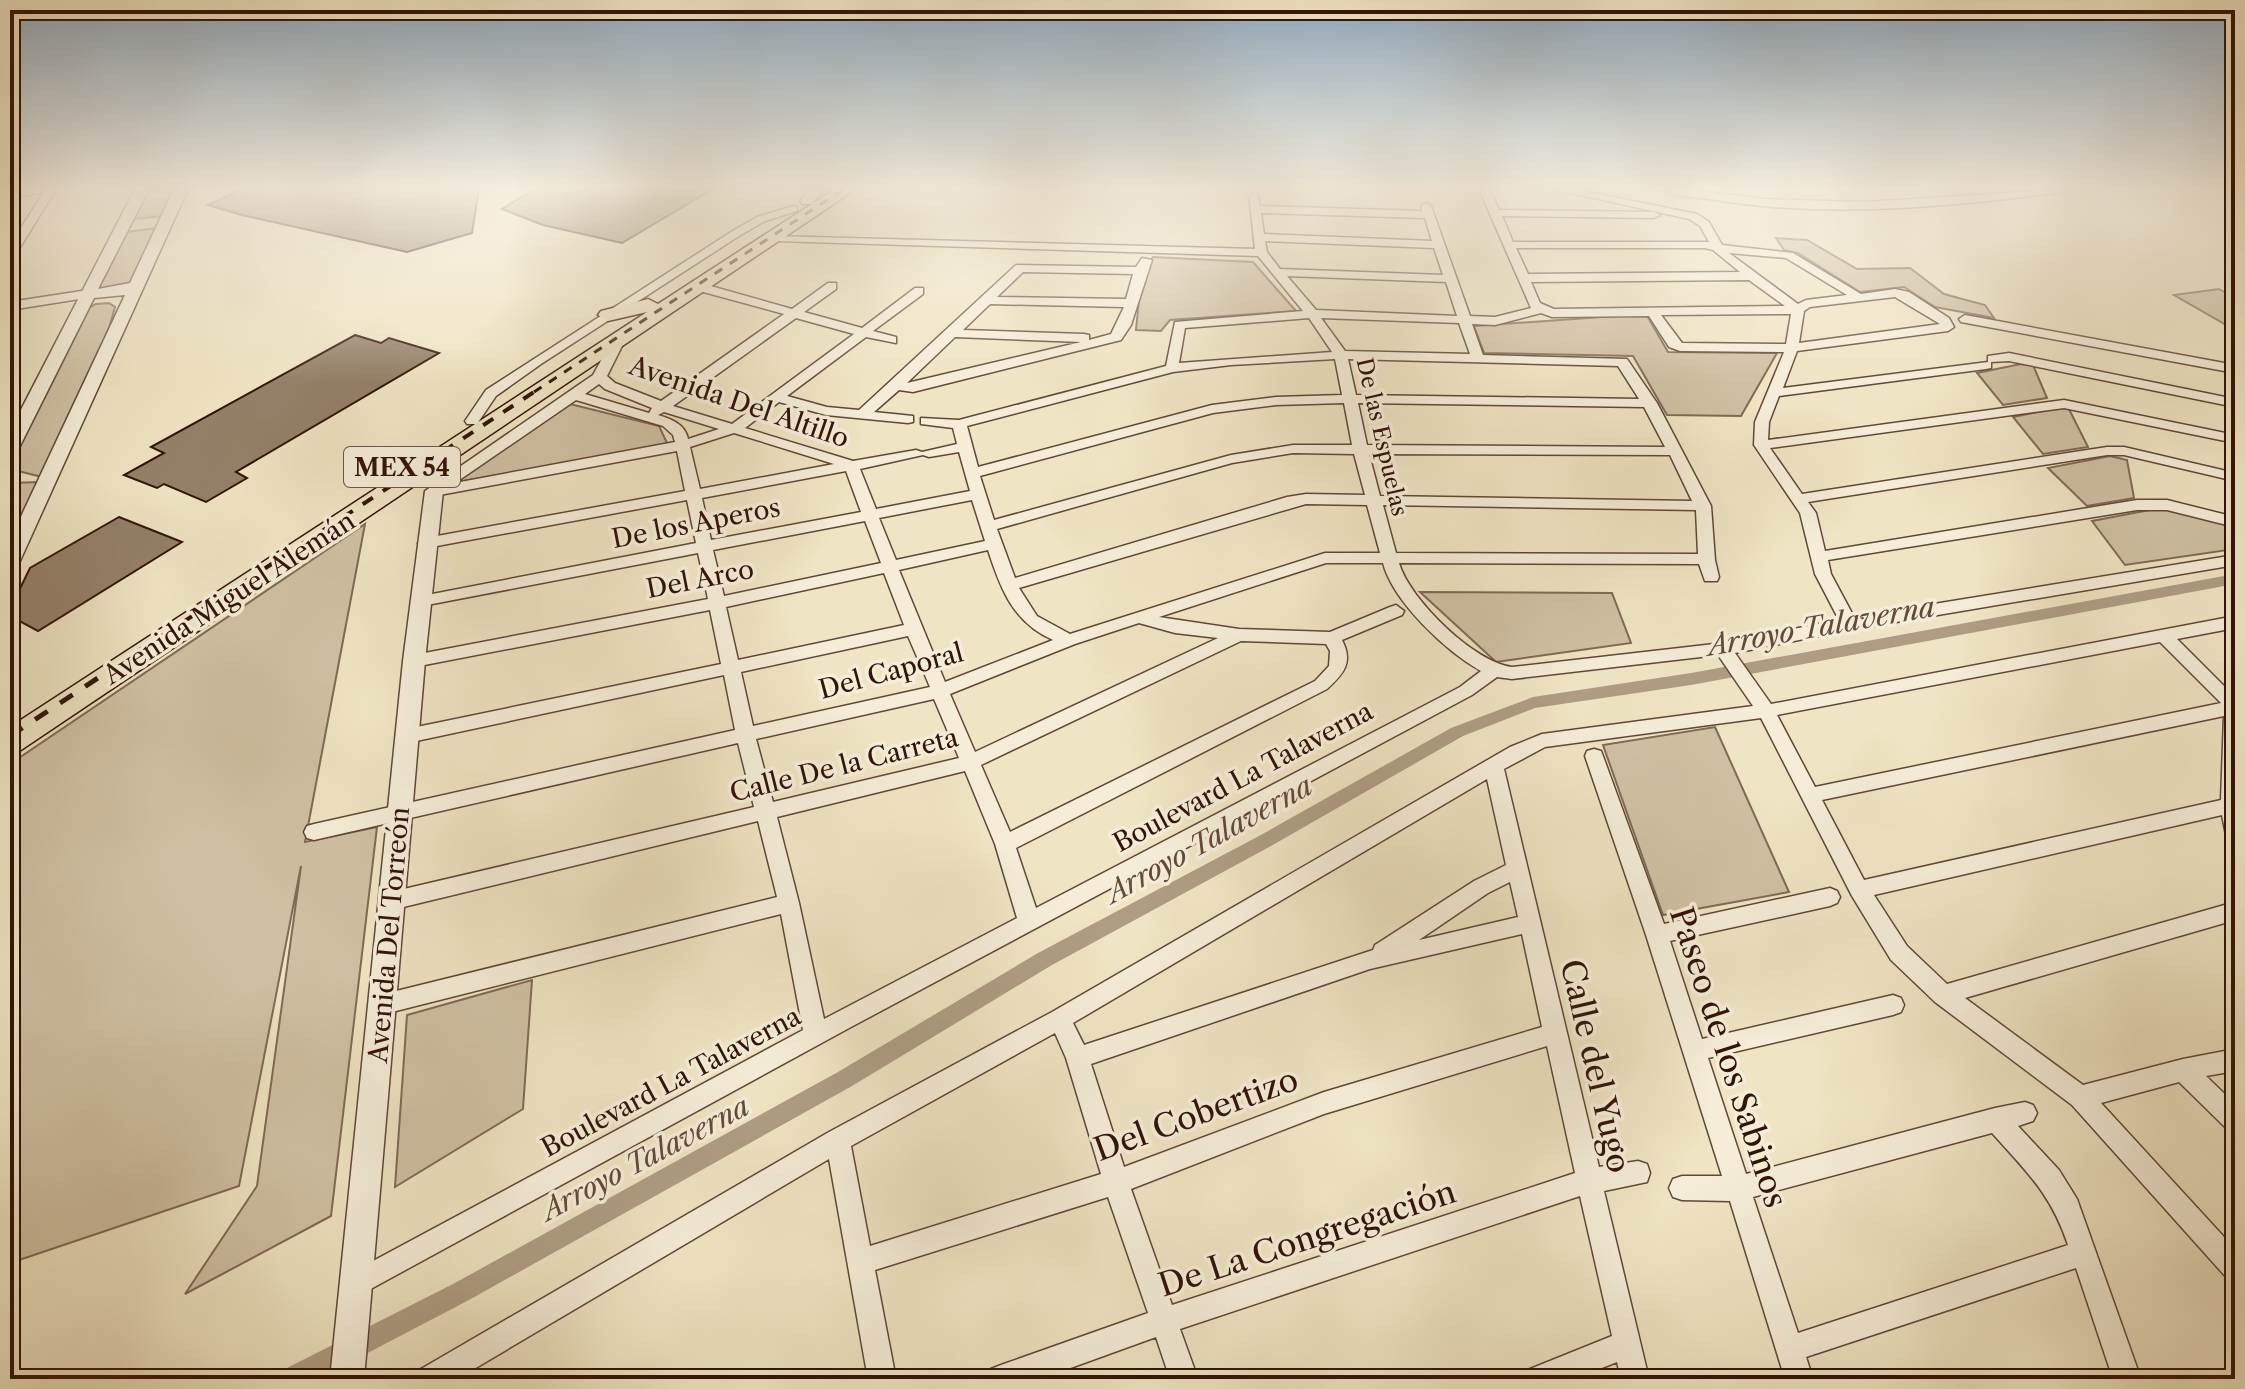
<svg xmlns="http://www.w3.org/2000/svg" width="2245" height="1389" font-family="'Libre Caslon Text',serif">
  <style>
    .green { fill: #cfc0a3; stroke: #806a56; stroke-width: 2 }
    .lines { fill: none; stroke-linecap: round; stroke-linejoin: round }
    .canal { fill: #ae9d83; fill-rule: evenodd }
    .building { fill: #948069; stroke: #311308; stroke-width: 2 }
    .minor-casing { stroke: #604737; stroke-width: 3 }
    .tertiary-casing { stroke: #604737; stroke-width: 3 }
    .trunk-casing { stroke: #311308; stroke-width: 3 }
    .minor { fill: #f5edd8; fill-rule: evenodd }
    .tertiary { fill: #f5edd8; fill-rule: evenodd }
    .trunk { fill: #efe4c3; fill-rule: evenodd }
    .rail-far2 { stroke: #311308; stroke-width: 3; stroke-dasharray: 9 9; stroke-linecap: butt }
    .rail-far1 { stroke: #311308; stroke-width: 4; stroke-dasharray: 12 12; stroke-linecap: butt }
    .rail { stroke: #311308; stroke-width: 5; stroke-dasharray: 15 15; stroke-linecap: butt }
    .labels { text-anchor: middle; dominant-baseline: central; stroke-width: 7; stroke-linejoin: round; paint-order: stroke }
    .far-street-label { font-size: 22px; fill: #311308; stroke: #f5edd8 }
    .shield { fill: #f5edd8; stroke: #6c5446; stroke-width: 2 }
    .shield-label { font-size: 24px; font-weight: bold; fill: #311308 }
    .street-label { font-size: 26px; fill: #311308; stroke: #f5edd8 }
    .water-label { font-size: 28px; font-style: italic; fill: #634a39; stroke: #f5edd8 }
    .near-street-label { font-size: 32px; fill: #311308; stroke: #f5edd8 }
  </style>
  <rect width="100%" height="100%" fill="#efe4c3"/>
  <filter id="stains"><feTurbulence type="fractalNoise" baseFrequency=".0025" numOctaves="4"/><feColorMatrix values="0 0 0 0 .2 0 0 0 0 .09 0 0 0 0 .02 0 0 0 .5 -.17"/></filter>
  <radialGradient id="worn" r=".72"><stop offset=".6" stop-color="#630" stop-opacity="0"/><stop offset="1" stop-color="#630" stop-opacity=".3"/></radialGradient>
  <path class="green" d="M147,189H174V193L163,216L133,219Z
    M157,228L131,285L97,290L126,232Z
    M1776,238L1807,240L1857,269L1910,268L1944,294L1985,305L1994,318L1935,307L1904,287L1860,292L1798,253L1784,250Z
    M1153,257L1253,262L1296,311L1170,320L1161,331L1136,330L1142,270Z
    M2219,289L2235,298V330L2174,295Z
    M96,304L109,303L115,307L106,339L42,477L10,469V462L88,308Z
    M1646,314L1668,352L1777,353L1741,416L1667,415L1633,356L1484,353L1474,326Z
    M2021,364L2033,365L2047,398L2003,405L1977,373Z
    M570,404L659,426L668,445L452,483Z
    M2062,407L2069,409L2088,447L2043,454L2013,417Z
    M2110,456L2127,460L2134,498L2087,506L2048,468Z
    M39,482L10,545V483Z
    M2160,508L2235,526V549L2125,565L2092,521Z
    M365,524L305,842L377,827L331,1216L185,1294L257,1186L301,866L239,1186L10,1263V764Z
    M1420,592L1612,593L1631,643L1496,662Z
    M1715,727L1789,892L1663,915L1603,745Z
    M532,980L523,1109L395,1187L407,1015Z"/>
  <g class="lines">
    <path class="canal" d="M2235,574V584L1691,685L1535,708L1463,736L1271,846L1052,965L852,1086L469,1300L318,1379H280L283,1370L453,1284L838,1072L1038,953L1259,836L1451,728L1533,697L1691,673Z"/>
  </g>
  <path class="building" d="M242,189H479L472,233L407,252L242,215L208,205Z
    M534,189H713L622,243L543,225L502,209Z
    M355,335L381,343L389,338L439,353L236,472L247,478L206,502L164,484L157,488L124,475L164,453L151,447Z
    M119,517L182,542L38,631L10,616V609L30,568Z"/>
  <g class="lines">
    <g class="minor-casing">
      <path id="minor" d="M26,189H56L16,254L10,258V245L44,192L10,198V192Z
        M1479,189H1489L1499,210L1654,212L1660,215L1654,218L1502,216L1513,242H1709L1700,226L1689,219L1553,189H1574L1697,214L1709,222L1722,245L1793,253L1861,294L1895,289L1909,292L1949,318L1954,327L1948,331L1797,351L1783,388L1988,362V356L2009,353L2235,399V407L2009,361L1991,362V368L1986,369L1779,396L1769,422L1768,440L2064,400L2235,435V443L2064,408L1770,448L1802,494L2107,447H2124L2235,473V481L2124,455H2107L1808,502L1816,513L1825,551L2137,500H2167L2235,517V527L2167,510H2137L1828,560L1831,574L1854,617L2235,555V565L1849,630L1735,653L1771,704L2235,616V628L2177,639L2235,697V847L2228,845L2222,815L1874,895L1907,946L1947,984L2235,902V920L1965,998L2083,1085L2183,1059L2235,1049V1071L2206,1076L2235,1104V1131L2226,1128L2179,1082L2101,1103L2235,1249V1281L2226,1277L2072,1105L1935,1002L1891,960L1852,896L1761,718L1545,747L1504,769L1599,1167L1638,1161L1647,1164L1650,1173L1647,1182L1604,1191L1649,1379H1621L1617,1362L1574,1379H1526L1530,1369L1612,1336L1580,1196L1180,1329L1198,1379H1170L1156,1337L1040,1379H987L991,1369L1001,1365L1148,1313L1108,1197L875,1270L896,1379H868L829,1159L457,1379H417L421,1369L829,1132L1052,1012L1510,747L1542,734L1753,706L1718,655L1512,679L1497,677L1472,695L851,1027L356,1297L347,1293L343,1284L347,1275L803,1030L781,914L384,1014L376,1011L373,1004L376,997L384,994L777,897L758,821L391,910L384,907L381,901L384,895L391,892L754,807L738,743L314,840L307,838L304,832L307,826L314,824L735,730L724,675L407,743L400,741L398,736L400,731L407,729L721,664L710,610L414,667L408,665L405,661L408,657L414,655L708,599L698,553L422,606L414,601L422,596L696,543L687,500L426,548L418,543L426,538L685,491L677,451L434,496L429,494V488L593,375L614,337L625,340L607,376L615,383L661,401L784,314L696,290L694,287L700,283L792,309L828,283H836V289L804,312L862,328L915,288H923V294L873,331L896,337V343L866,337L787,396L827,407L859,410L1016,265L1136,267L1142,258L1152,260L1131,325L1121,340L913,392L899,390L874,412L913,416V422L908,423L826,415L779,402L745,428L853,461L916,450L922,452L957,444L953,428L921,424V418L959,420L1166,366L1175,322L1303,311L1258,256L776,241L772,240V236L1255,249L1249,194H1257L1260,206L1422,211L1421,206L1426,203L1431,206L1470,316L1495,317L1531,308ZM1261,213L1425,218L1432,241L1264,234ZM1265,241L1434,248L1443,275L1280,269L1267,252ZM1516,248H1705L1713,250L1740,272L1528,274ZM1729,253L1786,258L1847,295L1806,300L1798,304ZM1023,272L1133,274L1126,299L997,297ZM1287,276L1446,282L1457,316L1316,310ZM1749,280L1785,306L1554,309L1540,303L1531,282ZM1895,297L1940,324L1799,343L1804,311L1810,307ZM990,304L1124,307L1111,334L1089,340V335L1084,334L963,330ZM1541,313L1552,317L1649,316L1669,347L1680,351L1784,352L1755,422L1754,445L1800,513L1815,574L1839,620L1723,643L1512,667C1475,663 1409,599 1399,563L1699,564L1705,581H1717L1719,577L1715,560L1711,506L1657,403L1627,359L1483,355L1472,324L1495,325ZM1791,314L1786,344L1682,343L1661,315ZM796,318L854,334L732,424L673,406ZM1309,318L1332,352L1179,363L1185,328ZM1321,318L1459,323L1470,354L1345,351ZM955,337L1081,342L907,383ZM1335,359L1342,395L1276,397L1212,405L978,467L967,426L1173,372L1231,365ZM1348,359L1618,366L1639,399L1356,395ZM599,384L605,389L652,408L649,413L585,394ZM576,400L663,426L673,435L675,442L455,483ZM1344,403L1352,445H1293L1231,455L994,520L980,476L1213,413L1276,405ZM1358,403L1644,407L1665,447L1367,445ZM664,412L719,429L688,439C685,424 671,419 658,415ZM734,433L834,464L700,489L690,447ZM959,452L970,491L876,509L860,469L923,455L929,457ZM1293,453L1354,454L1365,495L1306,494L1287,497L1015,578L997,529L1232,463ZM1369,454L1670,455L1692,501L1380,496ZM846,471L861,512L711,540L702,498ZM972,500L985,541L896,560L879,518ZM1306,504L1367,505L1380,553H1325L1070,634L1037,616L1019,588ZM1383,505L1696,510L1698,554L1396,553ZM865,521L881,563L724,596L713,550ZM988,550C1001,590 1013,622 1053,640L945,682L899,570ZM1326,563H1383C1393,602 1447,652 1481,671L1460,687L1036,908L1016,848L1327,689C1343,674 1354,663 1342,640L1402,615L1404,611L1396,605L1390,607L1330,632L1239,629L1159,617ZM884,573L904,625L738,660L726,607ZM1139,623L1175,633L1218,638L975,752L950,694L1075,644ZM908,636L930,687L753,726L741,672ZM1241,641L1326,644L1330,651L1329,666L1315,681L1010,832L981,765ZM2160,642L2221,703L1815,787L1777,715ZM934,699L959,758L773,802L756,739ZM2224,716L2221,800L1864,880L1822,800ZM965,771L995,844L1017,918L824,1019L799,903L777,817ZM1487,779L1506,865L1474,881L1375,945L1373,950L1084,1045L1073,1023ZM1510,882L1518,917L1419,940L1488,893ZM1522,934L1542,1027L1324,1092L1124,1167L1091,1064L1370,969ZM1055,1033L1066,1058L1101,1174L870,1246L851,1146ZM1547,1046L1575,1173L1172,1305L1131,1189L1324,1114Z
        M1662,189H1686L1765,199L1865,202L2069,189L2064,192C1947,207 1826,219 1709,199C1694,197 1673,197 1662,189Z
        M793,206L797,207V211L765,221L739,236L541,364L496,396L477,424H467L465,421L486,390L731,232L757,217Z
        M88,290L94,294L92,297L10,310V302Z
        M1965,315L2235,365V373L1961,322L1959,319Z
        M1594,749L1601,751L1603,756L1664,924L1830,888L1837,891L1840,897L1837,903L1830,906L1670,941L1702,1039L1893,995L1901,998L1904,1005L1901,1012L1893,1015L1708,1058L1746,1174L1995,1108L2025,1102L2033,1105L2037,1113L2033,1121L2018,1126L2059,1170L2077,1199L2141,1379H2113L2076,1268L1806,1357L1813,1379H1785L1730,1201L1682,1200L1673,1197L1669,1188L1673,1179L1682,1176H1722L1646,935L1585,756L1587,751ZM1992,1133C2027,1172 2051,1194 2068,1245L1798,1333L1753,1197Z"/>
    </g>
    <g class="tertiary-casing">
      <path id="tertiary" d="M135,189H149L98,289L130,283L174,189H188L20,561L10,567V540L125,295L94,298L19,448L10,453V431Z
        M810,189H824L812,204H802L800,201Z
        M434,485L443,491L425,661L364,1379H330L403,661L425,491Z"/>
    </g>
    <g class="trunk-casing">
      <path id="trunk" d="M835,189H856L21,750L10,753V727L647,312L608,321L598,315L601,311L648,299L658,304Z"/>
    </g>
    <use href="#minor" class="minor"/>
    <use href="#tertiary" class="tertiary"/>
    <use href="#trunk" class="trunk"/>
    <path class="rail-far2" d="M534,392L844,189"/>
    <path class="rail-far1" d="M142,649L537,390"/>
    <path class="rail" d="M10,736L145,647"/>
  </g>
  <linearGradient id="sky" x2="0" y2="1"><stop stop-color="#91abc0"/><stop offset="0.49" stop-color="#f8f3e4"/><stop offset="1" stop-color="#f8f3e4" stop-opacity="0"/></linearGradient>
  <rect width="2245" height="383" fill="url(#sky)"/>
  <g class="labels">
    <g class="far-street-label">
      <text transform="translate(1382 437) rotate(77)">De las Espuelas</text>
    </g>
    <rect class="shield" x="344" y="447" width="116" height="40" rx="6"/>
    <g class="shield-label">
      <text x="402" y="467">MEX 54</text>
    </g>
    <g class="street-label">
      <text transform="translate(739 402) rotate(19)">Avenida Del Altillo</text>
      <text transform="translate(696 523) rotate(-11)">De los Aperos</text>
      <text transform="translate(700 579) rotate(-11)">Del Arco</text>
      <text transform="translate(229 598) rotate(-33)">Avenida Miguel Alemán</text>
      <text transform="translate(891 671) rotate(-15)">Del Caporal</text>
      <text transform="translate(844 765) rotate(-14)">Calle De la Carreta</text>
      <text transform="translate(1243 777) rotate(-28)">Boulevard La Talaverna</text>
      <text transform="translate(389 935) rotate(-85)">Avenida Del Torreón</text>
      <text transform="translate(671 1082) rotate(-28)">Boulevard La Talaverna</text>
    </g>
    <g class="water-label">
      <text transform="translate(1821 626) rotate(-10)">Arroyo Talaverna</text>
      <text transform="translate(1209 839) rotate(-29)">Arroyo Talaverna</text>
      <text transform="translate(645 1158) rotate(-28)">Arroyo Talaverna</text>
    </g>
    <g class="near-street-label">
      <text transform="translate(1729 1057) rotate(72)">Paseo de los Sabinos</text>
      <text transform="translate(1596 1066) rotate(77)">Calle del Yugo</text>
      <text transform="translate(1196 1114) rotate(-20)">Del Cobertizo</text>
      <text transform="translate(1307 1238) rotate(-18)">De La Congregación</text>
    </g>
  </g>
  <rect width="2245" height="1389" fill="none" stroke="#efe4c3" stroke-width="40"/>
  <rect x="12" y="12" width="2221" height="1365" fill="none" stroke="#311308" stroke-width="4"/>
  <rect x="20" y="20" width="2205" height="1349" fill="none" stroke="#311308" stroke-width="2"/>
  <rect width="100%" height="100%" filter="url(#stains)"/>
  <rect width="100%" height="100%" fill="url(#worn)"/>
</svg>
